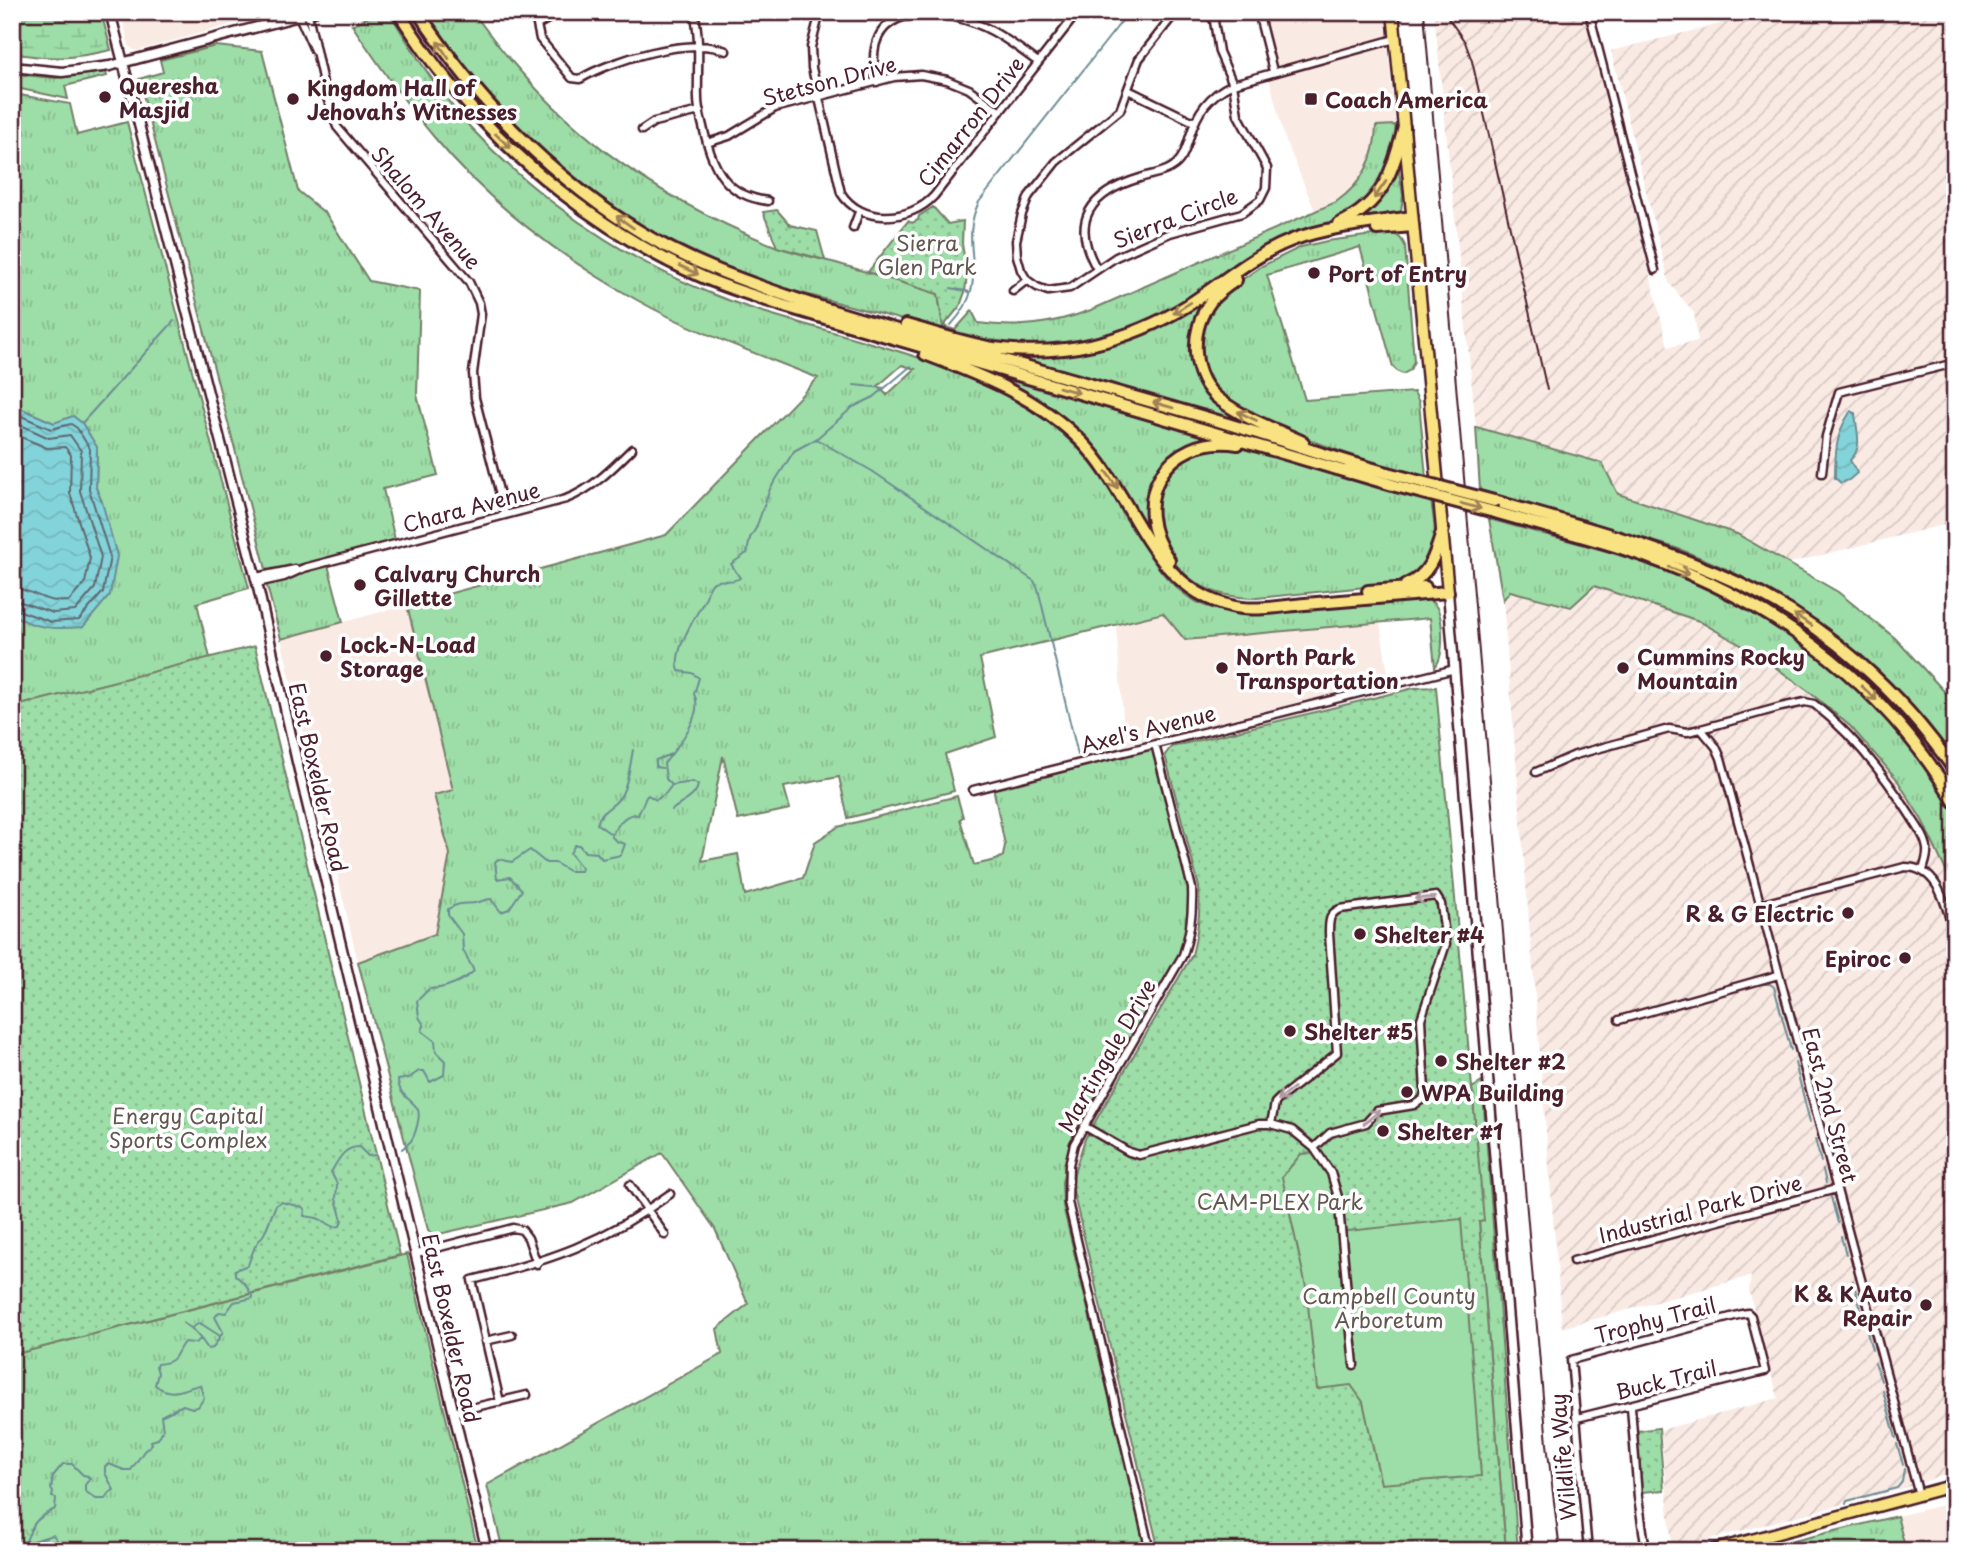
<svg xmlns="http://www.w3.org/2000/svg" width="1967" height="1563" font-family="'Playpen Sans',sans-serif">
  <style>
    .built { fill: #faeae4 }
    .industrial { fill: url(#industrial-furrows) }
    .grass { fill: url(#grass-tufts); stroke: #747e69; stroke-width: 2; fill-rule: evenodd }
    .wetland { fill: url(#wetland-marsh); stroke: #747e69; stroke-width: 2 }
    .park { fill: url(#park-dots); stroke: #747e69; stroke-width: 2 }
    .garden { fill: #9ddda7; stroke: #747e69; stroke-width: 2 }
    .water { fill: url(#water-waves); stroke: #6c8c94; stroke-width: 2 }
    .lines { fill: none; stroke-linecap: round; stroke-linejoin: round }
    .shore { stroke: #616771; stroke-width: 2 }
    .stream { stroke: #6c8c94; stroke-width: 2 }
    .street-casing { stroke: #4a1f2b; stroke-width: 11 }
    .secondary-casing { stroke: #4a1f2b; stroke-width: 13 }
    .primary-casing { stroke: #4a1f2b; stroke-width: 15 }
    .highway-casing { stroke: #4a1f2b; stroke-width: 16 }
    .street { stroke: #fff; stroke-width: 6 }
    .secondary { stroke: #fff; stroke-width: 8 }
    .primary { stroke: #f8e281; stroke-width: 10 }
    .highway { stroke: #f8e281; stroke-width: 10 }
    .rail { stroke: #4a1f2b; stroke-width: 2 }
    .highway-bridge-casing { stroke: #4a1f2b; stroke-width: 16; stroke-linecap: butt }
    .highway-bridge { stroke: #f8e281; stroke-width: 10 }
    .oneway { stroke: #a18056 }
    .oneway2 { stroke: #ae9aa0 }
    .poi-dot { fill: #4a1f2b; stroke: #fff; stroke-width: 2.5 }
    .labels { text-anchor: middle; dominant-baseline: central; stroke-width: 7; stroke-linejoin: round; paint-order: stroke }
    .street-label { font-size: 21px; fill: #4a1f2b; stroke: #fff }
    .poi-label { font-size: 21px; font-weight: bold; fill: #4a1f2b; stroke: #fff; text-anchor: start }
    .park-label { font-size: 21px; fill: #635850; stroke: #fff }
  </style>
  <defs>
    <pattern id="industrial-furrows" width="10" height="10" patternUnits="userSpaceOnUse" patternTransform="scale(1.75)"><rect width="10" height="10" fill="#faeae4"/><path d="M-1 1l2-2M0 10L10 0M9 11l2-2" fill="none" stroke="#d8c8c4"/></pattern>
    <pattern id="grass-tufts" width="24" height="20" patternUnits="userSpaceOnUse" patternTransform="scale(1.75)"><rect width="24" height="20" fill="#9ddda7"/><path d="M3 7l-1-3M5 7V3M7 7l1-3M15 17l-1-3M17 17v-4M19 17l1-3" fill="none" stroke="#89bd90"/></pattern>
    <pattern id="wetland-marsh" width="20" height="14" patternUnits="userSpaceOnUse" patternTransform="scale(1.75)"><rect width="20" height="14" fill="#9ddda7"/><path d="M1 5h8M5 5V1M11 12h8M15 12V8" fill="none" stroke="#89bd90"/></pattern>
    <pattern id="park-dots" width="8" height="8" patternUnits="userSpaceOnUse" patternTransform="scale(1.75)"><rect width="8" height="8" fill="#9ddda7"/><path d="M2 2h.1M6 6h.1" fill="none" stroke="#89bd90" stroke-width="1.8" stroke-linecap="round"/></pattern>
    <pattern id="water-waves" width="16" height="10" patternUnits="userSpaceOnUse" patternTransform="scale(1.75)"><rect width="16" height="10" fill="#83d4da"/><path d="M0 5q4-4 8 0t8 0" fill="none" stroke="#73b6bb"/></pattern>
  </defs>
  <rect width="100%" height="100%" fill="#fff"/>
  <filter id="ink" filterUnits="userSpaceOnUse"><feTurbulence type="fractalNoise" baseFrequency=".0143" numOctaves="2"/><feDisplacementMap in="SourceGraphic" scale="14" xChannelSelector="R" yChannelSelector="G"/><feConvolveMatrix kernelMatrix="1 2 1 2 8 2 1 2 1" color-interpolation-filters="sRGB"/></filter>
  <g filter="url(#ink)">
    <path class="built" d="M121,12H277L136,51L129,47Z
      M1261,12H1385L1395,125L1376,126L1375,146L1370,163L1362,177L1347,194L1315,211L1284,136L1269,78L1277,75Z
      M407,605L453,791L434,796L450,854L435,934L358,962L281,639Z
      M1163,613L1185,640L1380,623L1389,680L1125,745L1116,624Z
      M1955,1502V1551H1906L1897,1516Z"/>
    <path class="industrial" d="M1434,12H1584L1668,347L1698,341L1694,313L1669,283L1611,51L1720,24L1717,12H1955V522L1790,563L1737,534L1618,494L1601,463L1476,427Z
      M1593,586L1699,621L1760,656L1808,691L1850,726L1896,778L1922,820L1955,890V1472L1901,1489L1672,1549L1661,1430L1778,1398L1749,1291L1751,1276L1562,1328L1503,600L1509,591L1571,607Z"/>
    <path class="grass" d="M379,12H389C414,53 439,93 471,128C550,213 652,278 763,312C857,341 954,359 1039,412C1071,431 1098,464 1116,495C1139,533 1156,581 1197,602C1212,610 1229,611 1245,613L1419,599C1426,600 1431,600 1435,605C1444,616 1445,656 1435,667L1430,618L1185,640L1163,613L980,658L996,737L945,754L954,791L848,818L839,777L784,787L790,809L738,820L723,756L702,861L738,854L745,895L803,878L815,842L838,827L957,796L963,817L960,819L974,865L996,860L1003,856L1005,845L993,787L1149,748L1153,750L1188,888C1189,912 1187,931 1180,954L1071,1143L1062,1182L1063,1206L1146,1551H503L487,1485L722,1354L717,1329L748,1304L715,1229L662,1153L573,1203L435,1235L428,1230L358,962L435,934L450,854L434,795L453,790L407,605L666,535L818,378C758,354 694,332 637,300C563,259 488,203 434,137C404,102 378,64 352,25ZM902,365L915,369L887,395L878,386Z
      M424,12H473C554,125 646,194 775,246C794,253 816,258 836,263C870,273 904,283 938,294L943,326L955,330L972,311L978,323C1018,329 1053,324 1091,310L1336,202C1363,183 1375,159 1376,126L1395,125L1396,136L1389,170L1366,204L1334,224L1292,236L1182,306L1123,335L1050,347L996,345L783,288L727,268L656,234L601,199L550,158L506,116L473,79Z
      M216,46L262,51L298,191L326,214L369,281L420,291L417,395L438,475L383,489L395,540L326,559L270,571L266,569L139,79L163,72L160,60Z
      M106,72L107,76L65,86L68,99L21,89L12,90V74L55,78Z
      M20,95L70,104L77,135L127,122L249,588L197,603L210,658L12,707V613L20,619L102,502L96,488L97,447L54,423L22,409L12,385V97Z
      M1397,166H1398L1403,195L1401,212L1347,224Z
      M1389,233C1398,235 1402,238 1405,246L1414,361L1410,370L1403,374L1398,372L1393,367L1360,247L1267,275L1305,400L1414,392L1419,402L1426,477L1355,457L1240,413L1206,380L1198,348L1208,312L1227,290L1262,266L1301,247L1327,241Z
      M1218,287L1199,315L1195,369L1232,412V419L1007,355L1008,351L1141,334L1167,323Z
      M991,376H994L1220,441L1197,445L1150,490L1147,504V521L1141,522L1098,456Z
      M1476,427L1602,463L1618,494L1737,534L1838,592L1895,638L1955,703V759C1885,666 1794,593 1684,551C1663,543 1640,538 1618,531C1572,517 1526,504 1480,490Z
      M1232,445L1431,500C1434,525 1441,545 1423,566C1414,576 1409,581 1395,584L1257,598C1233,598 1210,594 1191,579C1154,551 1140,488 1181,459C1185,456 1190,452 1195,450C1206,447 1221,447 1232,445Z
      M1489,519C1555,538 1624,553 1688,579C1798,623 1899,709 1955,814V890L1922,820L1896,778L1850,726L1808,691L1760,656L1699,621L1594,586L1571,607L1510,591L1503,600Z
      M328,565L343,622L281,639L267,586L270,582Z
      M1482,1082L1518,1551H1506L1479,1222L1483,1221L1472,1088Z
      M407,1254L478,1551H12V1355Z
      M1897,1516L1906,1551H1783L1781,1544Z"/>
    <path class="wetland" d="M12,12H101L111,50C71,59 53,60 12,53Z"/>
    <path class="park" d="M933,207L948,224L963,221L962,244L967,274L965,292L960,306L943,327L938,294L868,272L908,221L912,223L918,220L919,216Z
      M777,210L790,225L817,231L825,260L777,247L763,212Z
      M255,646L400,1255L12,1355V707Z
      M1436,687L1484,1221L1479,1222L1506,1551H1159L1073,1191L1074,1173L1085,1139L1192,955C1198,932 1201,912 1199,887L1165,755L1171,747L1414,688Z
      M1659,1428L1664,1490L1642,1492L1637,1431Z"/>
    <path class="garden" d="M1314,1153L1333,1184L1339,1232L1461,1219L1481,1476L1381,1484L1363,1402L1351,1385L1317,1389L1306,1287L1282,1177L1301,1154Z"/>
    <path class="water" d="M12,385L22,409L54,423L73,416L82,423L97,447L96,488L102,502L117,556L110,595L83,627C58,629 33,630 12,613Z
      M1851,411L1855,413C1856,429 1864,448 1850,460L1857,473L1849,480L1841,483L1835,478C1835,452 1836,432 1851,411Z"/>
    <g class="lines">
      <path class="shore" d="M12,403L19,415L51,429L71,424L77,428L90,449L89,489L110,557L103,592L79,620L51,622L12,608
        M12,421L49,438L70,435L81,451L80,491L101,557L95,588L75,611L53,613L12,599
        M12,433L47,448L65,447L71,455L70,493L90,558L85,583L69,601C42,604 34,589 12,588"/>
      <path class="stream" d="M951,288L970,292
        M951,325C995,278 956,248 979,202L1129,12
        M854,385L885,388
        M82,423L174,321
        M816,439L872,471L1034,581L1038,589L1078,755
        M662,768L656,767V760L671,754
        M672,810C681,802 696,798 698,785L693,782L673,785
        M611,834L597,824C600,809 616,807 622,794C629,780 630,765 633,750
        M1762,984H1770L1774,987L1791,1050
        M1795,1063L1810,1122
        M1815,1139L1821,1162
        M402,1149C403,1148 410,1142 411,1141C415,1135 422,1114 417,1108C410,1098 399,1096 398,1080L409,1078L419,1071H424L430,1082L444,1075L445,1061L436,1052L435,1041L422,1031L424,1025L419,1017L417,1001L429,989C445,989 463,981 474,971L463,950L462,934L448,915V909C463,900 467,906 479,902C483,901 486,899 491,899L501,912L509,909L522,890L510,877L497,879L495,862L498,859L512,862L530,850L546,863H555L569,871H581L582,868L570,853L575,845H579L585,852L597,853L602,859L621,855L625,844L616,841L611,836C617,826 625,812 638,815L646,797L648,795L656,800L666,793L672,785L666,779L664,764C676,748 705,715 694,694L699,678L692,673L679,671C672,651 695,618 704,601C707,596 709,584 714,582C721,578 730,584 740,578L731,564L747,553L750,538L756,528L770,489L794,451L816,439L853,407L874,397L911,366
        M1823,1170L1826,1183
        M1831,1197L1838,1223
        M1841,1237L1846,1254
        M1853,1281L1863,1317
        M183,1323L191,1328L200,1338
        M191,1328L200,1323L220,1336
        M1867,1332L1872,1350
        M1875,1363L1881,1381
        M1883,1391L1896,1438
        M1897,1444L1903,1465
        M1846,1504L1847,1501L1897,1488L1902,1482L1904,1469
        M52,1551L57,1540L53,1535L29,1542L26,1541C33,1522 37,1518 55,1509L56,1498L52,1497L53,1492L51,1489L53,1476L63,1464H72L83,1475L88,1476L90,1478L85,1485V1491L96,1499H105L109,1493L114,1490L105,1473V1466L109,1464L124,1470H131L144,1451L152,1444L151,1441L158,1439L163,1430L161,1416L183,1405L192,1408L198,1407L204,1398L200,1385C180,1389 173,1398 155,1385L158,1373L156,1366L157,1364C179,1362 173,1356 184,1342L195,1343L201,1339L208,1349L213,1348L223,1332L215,1317L219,1312L226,1313L234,1302L253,1298L246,1285L235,1275V1270L248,1265L255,1246L264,1234L276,1205L281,1202L302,1207L305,1209L304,1216L317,1218L334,1227L340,1226L342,1220L336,1199L337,1184L331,1172C338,1161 343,1147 359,1147L368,1156L375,1155"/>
      <g class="street-casing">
        <path id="street" d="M561,12L537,25L540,39L572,78L580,79C612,60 691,36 726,51
          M694,12C701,41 697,70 698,99C698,110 702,121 704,131C713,169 726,196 768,201
          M820,12L811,47L812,68L841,193C861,225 910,222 934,196L1078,12
          M1176,12L1139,59L1120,110L1056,162L1029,196L1022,214L1016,241L1017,256L1021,270L1027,280L1037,287L1048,291L1070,288L1116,257L1170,233L1242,213L1260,200L1266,188L1267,168L1238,115L1233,84L1219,52L1214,21L1208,12
          M1258,12L1273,71
          M1589,12L1655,270
          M308,14L325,92L337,127L469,282L479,303L481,314L473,373L475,398L505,514
          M299,16L314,50
          M877,82C858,4 932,4 984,27C1004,36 1021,50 1038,62
          M1128,90L1194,122
          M642,130L654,122L700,111
          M707,143L729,136L775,108L894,77L921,75L947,80L969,89L1000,112
          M853,228L859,212
          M1097,269C1069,221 1090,193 1140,178C1152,174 1171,172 1179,161C1185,154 1187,145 1190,136C1197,112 1209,95 1233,84L1395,39
          M1013,291L1027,280
          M1822,473L1826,436L1839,392L1955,363
          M256,577L295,569
          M257,583L284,577L304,568L566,499C592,489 612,469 632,449
          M1701,729L1716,747L1721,758L1919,1495
          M1536,772L1575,755L1669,729L1687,732L1701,729L1781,707L1805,702L1814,704C1852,734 1884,774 1910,815C1916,825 1926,837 1927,849C1928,856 1925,863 1923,870
          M973,790L1455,669
          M1759,905L1905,867C1940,867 1946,908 1955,936
          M1619,1020L1778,975
          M1271,1124L1275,1103L1280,1098L1337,1053L1329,933C1329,922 1329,913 1340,909L1436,896L1441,904L1446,944L1421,1019L1425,1092L1423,1099L1414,1105L1377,1111L1366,1123L1330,1133L1314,1148
          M1084,1126L1129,1152L1139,1155L1259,1124H1271L1292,1130L1314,1148L1331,1173L1338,1197L1354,1365
          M630,1185L665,1235
          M417,1253L513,1228L522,1230L528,1238L537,1264
          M1573,1261L1836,1189
          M485,1341L512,1335
          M500,1402L472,1280C551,1260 603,1243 670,1194
          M1631,1407L1638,1497L1646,1551
          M454,1412L527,1395
          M1577,1418L1765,1371L1751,1316L1748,1313L1742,1314L1571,1360L1588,1551
          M1150,1551L1068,1202L1069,1165L1074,1144L1183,955C1191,932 1193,912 1192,888L1155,744"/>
      </g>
      <g class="secondary-casing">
        <path id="secondary" d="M110,12L257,583L297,762L487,1551
          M12,67L62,72L110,66L314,12
          M1448,592L1527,1551"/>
      </g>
      <g class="primary-casing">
        <path id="primary" d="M1393,12L1448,592
          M1711,1551L1955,1485"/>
      </g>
      <g class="highway-casing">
        <path id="highway" d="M398,12C411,31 424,51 438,69C509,158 600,233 705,278C730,289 756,296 781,305L1350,473
          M418,12C476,99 545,172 634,228C687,262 749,283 808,303C892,330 976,352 1061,376C1116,392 1172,407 1228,424C1285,441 1341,461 1399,476
          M1339,224C1383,204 1393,171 1404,127
          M1377,229L1413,226
          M1236,280C1227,286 1217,293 1211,301C1189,330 1190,377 1220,400C1245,419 1275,429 1303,442
          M906,325C935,333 965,343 994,348C1062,358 1130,341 1188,305C1222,283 1253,255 1292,240C1330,226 1373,223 1412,217
          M925,354C983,376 1037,397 1082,442C1134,495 1150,588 1231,606C1254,612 1281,606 1305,604C1353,600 1400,596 1448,592
          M1345,471L1396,486
          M1494,501C1576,525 1659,546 1736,582C1825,623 1900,691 1955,771
          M1498,513C1539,525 1580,535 1621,548C1759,592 1881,676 1955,803
          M1169,560C1127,502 1165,433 1238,444
          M1406,585C1431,575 1436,552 1443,529
          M1368,591L1425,587"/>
      </g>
      <use href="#street" class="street"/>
      <use href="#secondary" class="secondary"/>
      <use href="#primary" class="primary"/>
      <use href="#highway" class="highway"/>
      <path class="rail" d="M1424,12L1547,1444L1560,1551
        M1444,12L1465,42L1472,61L1547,390"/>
      <g class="highway-bridge-casing">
        <path id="highway-bridge" d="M1399,476L1494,501
          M1396,486L1498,513"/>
      </g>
      <use href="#highway-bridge" class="highway-bridge"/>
    </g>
    <defs><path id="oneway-shaft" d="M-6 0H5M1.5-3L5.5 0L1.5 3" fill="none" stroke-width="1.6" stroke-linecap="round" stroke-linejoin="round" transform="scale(1.75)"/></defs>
    <g class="oneway">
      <use href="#oneway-shaft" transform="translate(443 50) rotate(-124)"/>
      <use href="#oneway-shaft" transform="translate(503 141) rotate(43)"/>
      <use href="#oneway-shaft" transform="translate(1380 190) rotate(125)"/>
      <use href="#oneway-shaft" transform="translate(625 222) rotate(-145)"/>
      <use href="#oneway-shaft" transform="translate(689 270) rotate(26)"/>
      <use href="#oneway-shaft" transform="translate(1182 308) rotate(148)"/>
      <use href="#oneway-shaft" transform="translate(1069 390) rotate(16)"/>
      <use href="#oneway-shaft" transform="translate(1163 405) rotate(-164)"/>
      <use href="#oneway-shaft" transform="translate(1247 416) rotate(-155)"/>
      <use href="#oneway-shaft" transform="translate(1112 480) rotate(55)"/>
      <use href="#oneway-shaft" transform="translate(1471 506) rotate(15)"/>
      <use href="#oneway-shaft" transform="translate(1679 571) rotate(21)"/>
      <use href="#oneway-shaft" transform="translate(1803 620) rotate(-148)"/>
      <use href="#oneway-shaft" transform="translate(1869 693) rotate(44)"/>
    </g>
    <g class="oneway2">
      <use href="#oneway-shaft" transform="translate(1425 898) rotate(176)"/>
      <use href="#oneway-shaft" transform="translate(1286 1094) rotate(141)"/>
      <use href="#oneway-shaft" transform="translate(1372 1117) rotate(-39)"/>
    </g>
  </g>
  <g class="poi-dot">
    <circle cx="105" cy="97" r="7"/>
    <circle cx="293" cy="99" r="7"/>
    <rect x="1304" y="92" width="14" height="14" rx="3.5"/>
    <circle cx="1314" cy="273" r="7"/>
    <circle cx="360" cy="585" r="7"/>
    <circle cx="326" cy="656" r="7"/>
    <circle cx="1222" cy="668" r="7"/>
    <circle cx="1623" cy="668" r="7"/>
    <circle cx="1848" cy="913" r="7"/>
    <circle cx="1360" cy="934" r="7"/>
    <circle cx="1905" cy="958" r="7"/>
    <circle cx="1290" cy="1031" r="7"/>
    <circle cx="1441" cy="1061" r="7"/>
    <circle cx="1407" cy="1092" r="7"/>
    <circle cx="1383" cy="1131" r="7"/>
    <circle cx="1926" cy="1305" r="7"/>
  </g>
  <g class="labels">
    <g class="street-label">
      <text transform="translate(829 80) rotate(-15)">Stetson Drive</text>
      <text transform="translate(970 121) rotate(-52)">Cimarron Drive</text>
      <text transform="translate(427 207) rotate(49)">Shalom Avenue</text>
      <text transform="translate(1175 217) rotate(-21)">Sierra Circle</text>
      <text transform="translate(471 506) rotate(-15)">Chara Avenue</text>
      <text transform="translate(1148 728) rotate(-14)">Axel's Avenue</text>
      <text transform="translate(319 777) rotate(77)">East Boxelder Road</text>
      <text transform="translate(1106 1055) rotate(-60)">Martingale Drive</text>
      <text transform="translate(1831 1105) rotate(75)">East 2nd Street</text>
      <text transform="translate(1700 1208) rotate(-15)">Industrial Park Drive</text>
      <text transform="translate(1655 1319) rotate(-15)">Trophy Trail</text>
      <text transform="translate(452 1328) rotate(77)">East Boxelder Road</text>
      <text transform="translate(1666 1379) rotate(-14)">Buck Trail</text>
      <text transform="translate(1562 1457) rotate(-95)">Wildlife Way</text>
    </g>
    <g class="poi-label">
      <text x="119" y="85">Queresha<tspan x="119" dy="24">Masjid</tspan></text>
      <text x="307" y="87">Kingdom Hall of<tspan x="307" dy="24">Jehovah’s Witnesses</tspan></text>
      <text x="1325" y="99">Coach America</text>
      <text x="1328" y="273">Port of Entry</text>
      <text x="374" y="573">Calvary Church<tspan x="374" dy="24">Gillette</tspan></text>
      <text x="340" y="644">Lock-N-Load<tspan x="340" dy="24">Storage</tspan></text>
      <text x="1236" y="656">North Park<tspan x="1236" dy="24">Transportation</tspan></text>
      <text x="1637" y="656">Cummins Rocky<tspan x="1637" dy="24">Mountain</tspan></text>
      <text x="1834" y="913" text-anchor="end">R &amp; G Electric</text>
      <text x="1374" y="934">Shelter #4</text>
      <text x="1891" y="958" text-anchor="end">Epiroc</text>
      <text x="1304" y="1031">Shelter #5</text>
      <text x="1455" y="1061">Shelter #2</text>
      <text x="1421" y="1092">WPA Building</text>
      <text x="1397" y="1131">Shelter #1</text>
      <text x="1912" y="1293" text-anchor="end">K &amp; K Auto<tspan x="1912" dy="24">Repair</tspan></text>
    </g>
    <g class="park-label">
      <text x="927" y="242">Sierra<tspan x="927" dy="24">Glen Park</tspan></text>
      <text x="188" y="1115">Energy Capital<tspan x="188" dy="24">Sports Complex</tspan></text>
      <text x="1280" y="1201">CAM-PLEX Park</text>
      <text x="1389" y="1295">Campbell County<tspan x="1389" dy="24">Arboretum</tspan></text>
    </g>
  </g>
  <rect width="1967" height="1563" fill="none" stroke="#fff" stroke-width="42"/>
  <rect x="21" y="21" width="1925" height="1521" fill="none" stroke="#4a1f2b" stroke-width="2.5" filter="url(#ink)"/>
</svg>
